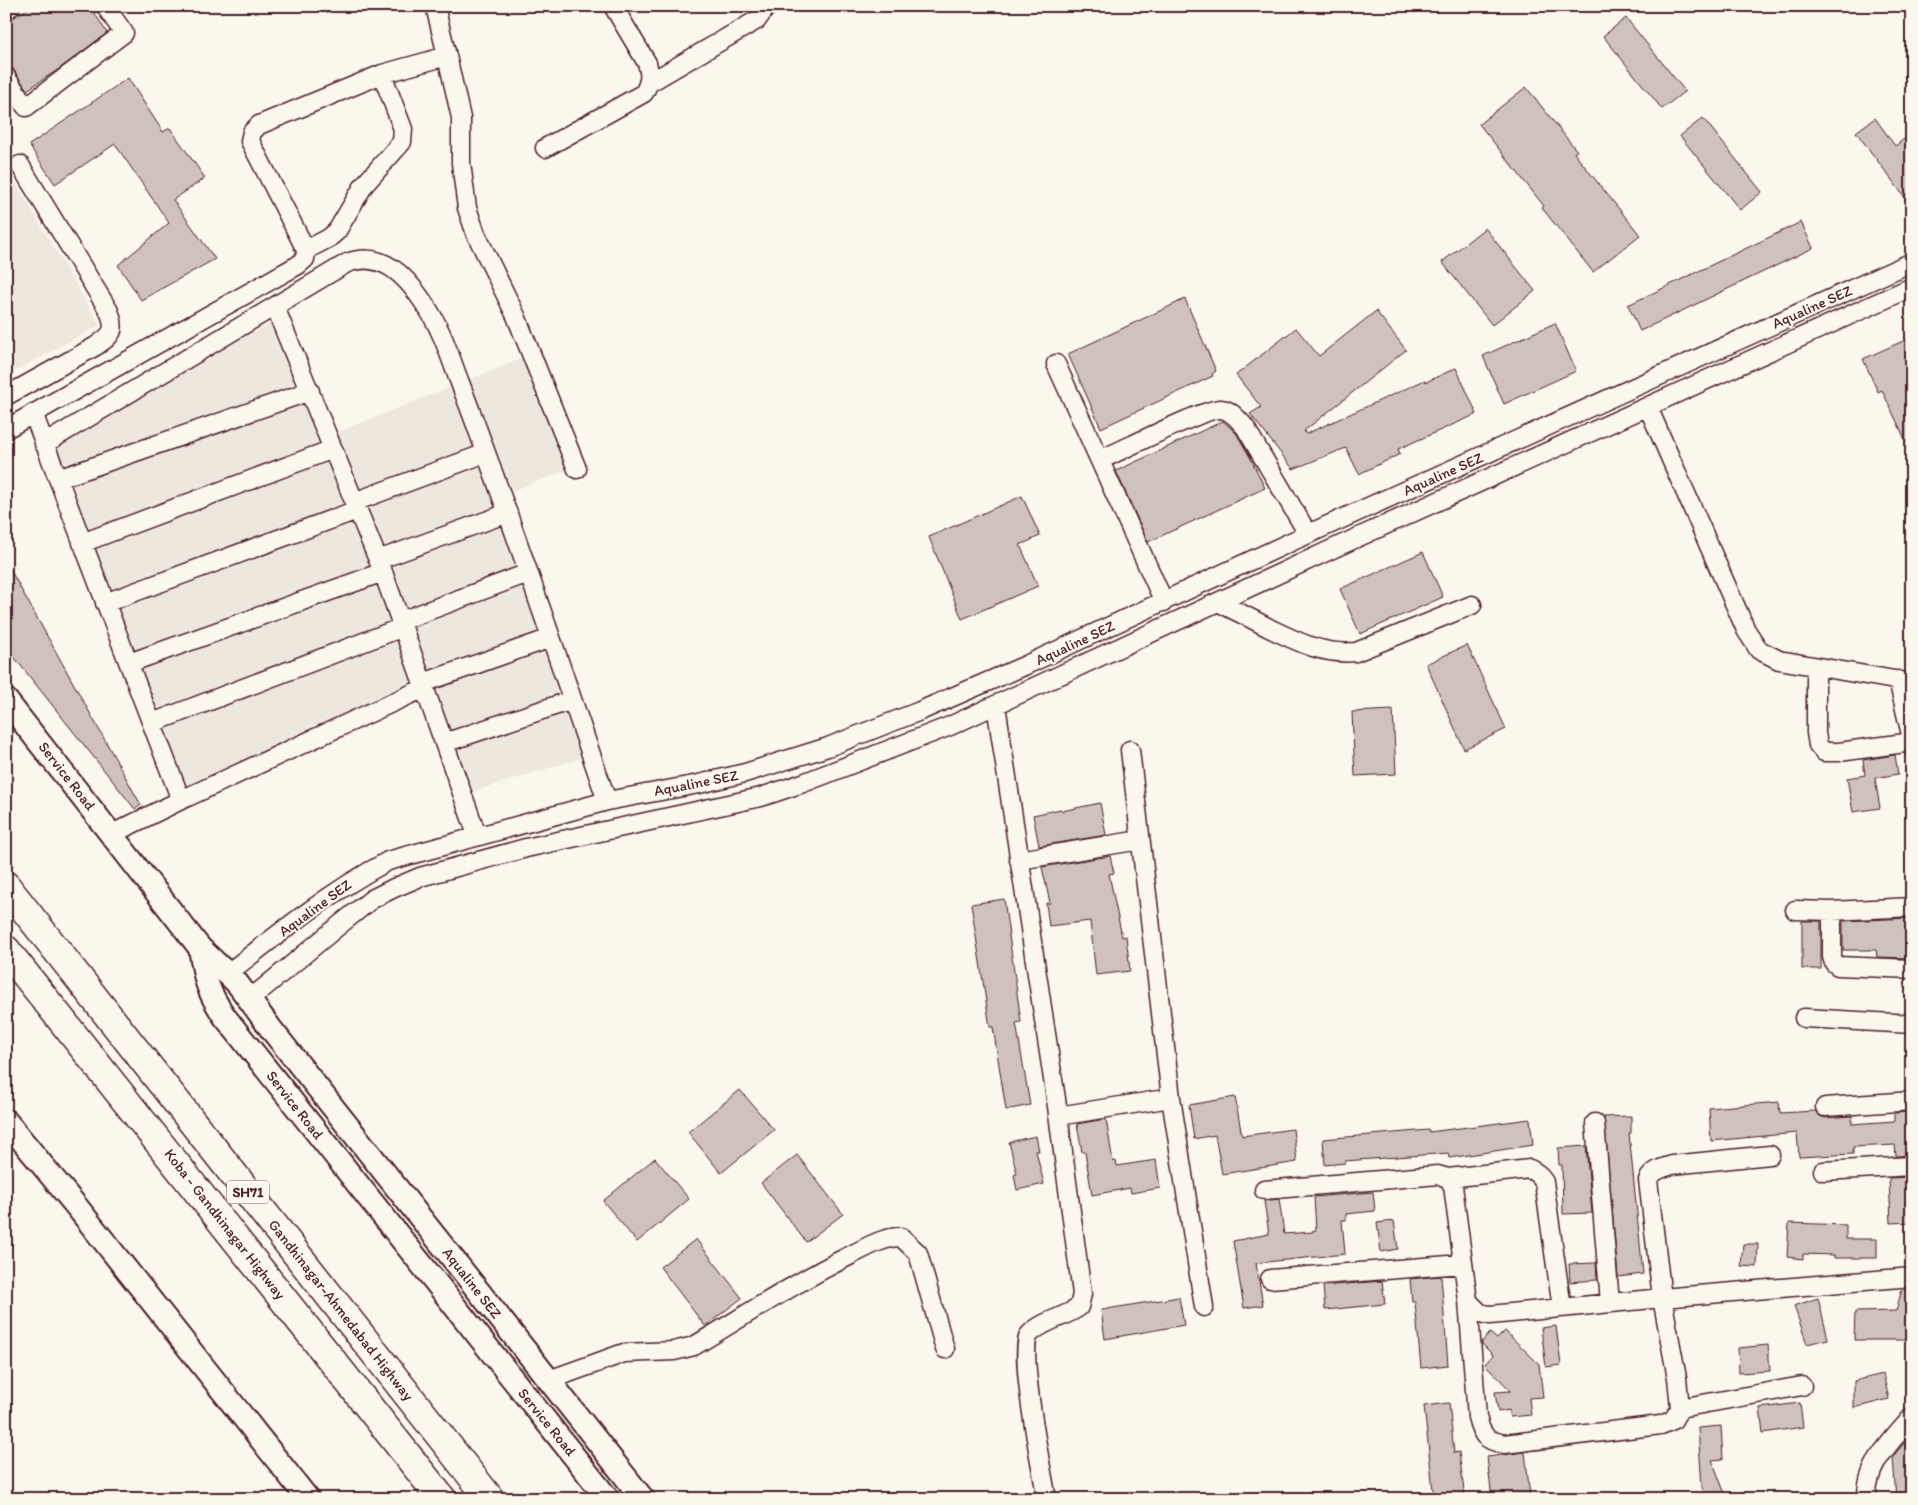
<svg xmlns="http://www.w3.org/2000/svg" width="1918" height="1505" font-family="Itim,sans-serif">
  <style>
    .built { fill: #eee7de }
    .building { fill: #cfc2bc; stroke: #4a1f2b }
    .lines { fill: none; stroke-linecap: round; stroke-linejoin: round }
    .minor-casing { stroke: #4a1f2b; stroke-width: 21 }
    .tertiary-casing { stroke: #4a1f2b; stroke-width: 26 }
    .primary-casing { stroke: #4a1f2b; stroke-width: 31 }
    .minor { stroke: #fbf7ec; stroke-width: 18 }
    .tertiary { stroke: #fbf7ec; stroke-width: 22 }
    .primary { stroke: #fbf7ec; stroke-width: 28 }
    .labels { text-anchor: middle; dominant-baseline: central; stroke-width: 4.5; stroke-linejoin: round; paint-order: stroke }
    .shield { fill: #fbf7ec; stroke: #7f6065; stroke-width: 1 }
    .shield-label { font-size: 14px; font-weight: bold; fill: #4a1f2b }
    .street-label { font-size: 15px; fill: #4a1f2b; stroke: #fbf7ec }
  </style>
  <rect width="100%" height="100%" fill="#fbf7ec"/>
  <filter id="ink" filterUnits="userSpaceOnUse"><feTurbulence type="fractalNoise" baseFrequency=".02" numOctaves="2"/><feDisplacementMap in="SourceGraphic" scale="10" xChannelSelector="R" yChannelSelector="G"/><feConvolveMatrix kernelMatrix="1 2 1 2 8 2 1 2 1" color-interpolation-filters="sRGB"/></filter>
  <g filter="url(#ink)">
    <path class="built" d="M6,167L100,325L6,376Z
      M279,318L318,440L526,357L570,469L495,497L591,755L472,792L425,675L184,788L54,447Z"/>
    <path class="building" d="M31,6H90L107,33L59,69L27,90L6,58V23Z
      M1626,18L1685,91L1662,109L1603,36Z
      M128,78L163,132L170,128L205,178L173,200L215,259L141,300L118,265L169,223L115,144L55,184L29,145Z
      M1526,87L1577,151L1574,153L1640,235L1593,272L1542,208L1544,206L1479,124Z
      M1703,118L1762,192L1740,210L1680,136Z
      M1875,118L1895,146L1912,133V207L1856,132Z
      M1801,222L1813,248L1640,331L1628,305Z
      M1485,228L1535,291L1492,325L1442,262Z
      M1185,299L1216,371L1212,374L1213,376L1101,428L1068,354Z
      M1376,311L1406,350L1304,431L1306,434L1425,380L1426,382L1456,368L1477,414L1398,449L1400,454L1359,474L1346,448L1293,469L1250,414L1261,407L1236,375L1296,328L1319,356Z
      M1555,323L1576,371L1504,404L1483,356Z
      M1912,337V454L1882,390L1878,392L1863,359Z
      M1223,421L1236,433L1250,457L1265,488L1148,542L1116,471Z
      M1022,496L1040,536L1020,545L1038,586L962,619L929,537Z
      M1423,552L1443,597L1360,634L1340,589Z
      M6,562L141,805L135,809L6,647Z
      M1467,645L1506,729L1464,749L1426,664Z
      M1393,710L1396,774L1355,776L1352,712Z
      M1895,755L1898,774L1875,778L1880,808L1853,812L1847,778L1865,775L1863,760Z
      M1100,803L1106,835L1039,846L1033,815L1061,809L1062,811Z
      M1110,856L1114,873L1109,874L1122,937L1126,936L1130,971L1096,975L1090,921L1049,926L1046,903H1050L1042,867Z
      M1004,899L1021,1022L1016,1023L1030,1105L1006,1110L993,1027H990L971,904Z
      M1912,918V958L1877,957L1876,950H1843V921Z
      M1802,921H1821V969H1802Z
      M740,1090L774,1130L721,1173L688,1132Z
      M1235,1097L1242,1136L1293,1129L1297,1162L1222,1174L1215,1135L1194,1139L1189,1105Z
      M1779,1102L1780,1113L1815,1111L1820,1116L1825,1118L1852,1116V1124L1894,1121V1113L1912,1112V1152H1910V1155L1896,1156L1895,1145L1853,1147V1154L1799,1157L1797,1133L1711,1141L1709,1108Z
      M1631,1116V1133H1629L1643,1274L1618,1277L1604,1117Z
      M1106,1119L1113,1162L1116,1161L1117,1166L1156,1160L1160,1188L1131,1193L1130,1188L1092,1195L1085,1152H1082L1077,1124Z
      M1530,1119L1533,1145L1449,1158L1448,1153L1345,1161V1163L1325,1165L1323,1139L1429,1130V1132Z
      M1036,1136L1039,1151H1036L1044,1184L1017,1190L1014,1175L1017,1174L1009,1142Z
      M1586,1146L1592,1213L1563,1214L1562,1165H1559L1558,1148Z
      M797,1155L843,1214L806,1242L761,1183Z
      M655,1158L689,1199L637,1242L603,1201Z
      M1911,1177L1912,1222L1891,1223L1889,1178Z
      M1373,1192L1375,1211L1346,1214V1220H1342L1345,1254L1256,1263L1263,1305L1244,1308L1233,1241L1269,1234L1264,1201L1279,1199L1284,1234L1313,1232L1312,1231L1316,1230L1314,1197Z
      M1394,1221L1398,1249L1381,1252L1377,1223Z
      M1789,1223L1846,1225V1239H1877V1258H1834V1255L1803,1254V1259L1787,1257Z
      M696,1239L742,1298L705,1326L660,1267Z
      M1743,1244H1758L1757,1267L1741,1266Z
      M1596,1263L1597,1280L1570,1282L1569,1264Z
      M1441,1276L1448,1365L1421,1368L1415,1302H1412L1410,1279Z
      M1382,1281L1385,1304L1325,1310L1323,1286Z
      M1912,1288V1340H1854L1855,1312L1896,1311L1902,1289Z
      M1179,1297L1184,1325L1105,1339L1101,1310Z
      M1818,1298L1828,1339L1807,1344L1794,1306Z
      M1556,1326L1561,1365L1546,1367L1541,1328Z
      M1505,1331L1539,1364L1543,1397L1529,1398L1531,1415L1510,1417L1509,1410L1498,1412L1495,1392L1511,1391L1485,1364L1493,1355L1482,1344V1342L1490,1333L1497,1339Z
      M1768,1345L1770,1371L1739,1373L1738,1348Z
      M1883,1374L1889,1399L1854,1408V1381Z
      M1449,1403L1454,1453L1459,1452L1465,1499H1434L1424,1406Z
      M1800,1403L1803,1427L1763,1433L1760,1408Z
      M1721,1426L1723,1459L1712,1460L1727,1499H1707L1702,1487L1698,1428Z
      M1912,1443V1499H1896L1893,1457L1903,1444Z
      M1525,1452L1530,1496L1492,1499L1487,1457Z"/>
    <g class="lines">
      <g class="minor-casing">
        <path id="minor" d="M6,10L11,6
          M447,56L461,118V163L467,208L476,234L516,316L577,469
          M6,77L26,107L124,33L105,6
          M649,83L757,20L767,6
          M545,148L644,93C650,82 651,75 647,63L613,6
          M306,250L329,238L337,231L364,185L402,142L403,129L382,74
          M275,307L383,572L477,835
          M1056,364L1164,602
          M6,396L96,346C112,335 117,331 109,311L20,165
          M1648,407L1746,630L1759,650L1779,660L1912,683
          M33,413L181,800
          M6,429L298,265L305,259L306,250L250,141L252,132L259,125L382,74L447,56L435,6
          M44,444L347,263C382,250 406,276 424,303C439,324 448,350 457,375C467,401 477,427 486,453C528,568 567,685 607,801
          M1100,460C1121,451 1204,408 1221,409C1232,410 1238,420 1245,427L1308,534
          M58,479L310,391
          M354,502L486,453
          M82,543L333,449
          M378,560L508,513
          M1218,602C1236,611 1254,620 1271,629C1300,643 1324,655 1356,652L1472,605
          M105,603L357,510
          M401,621L528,573
          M129,663L383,572
          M1816,667V733L1818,745L1824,752H1839L1912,742
          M1898,680L1912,739
          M423,683L551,638
          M996,705L1056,1099L1082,1294L1079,1307C1066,1317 1039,1322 1029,1335C1018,1351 1042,1473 1047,1499
          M152,723L403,627
          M444,743L572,700
          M112,834L181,800L424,688
          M1019,860L1140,840
          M1795,910L1832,911L1912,907
          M1832,911V957L1834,963L1838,966L1912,969
          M227,974C279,933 330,892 388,861L607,801L699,784L745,773L828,747L920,711L1024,666L1295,540L1912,262
          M249,1000L342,923L372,899L394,888L420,877L526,848L761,797L803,783L950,726L1341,545L1912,287
          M1804,1018L1912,1024
          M1171,1098L1204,1307
          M1825,1107L1912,1101
          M1058,1116L1171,1098L1130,750
          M1595,1123L1610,1303
          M1823,1171L1912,1166
          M1448,1178L1530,1169L1538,1174L1544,1182L1562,1308
          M1264,1190L1438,1175L1448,1178L1453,1186L1468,1301L1480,1313L1490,1315L1662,1298L1912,1277
          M1270,1279L1462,1264
          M1468,1301L1477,1417C1482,1436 1485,1440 1504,1444L1661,1425L1673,1420L1680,1408L1677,1378L1662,1298L1648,1180C1653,1170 1663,1168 1672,1165L1770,1155
          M549,1380L624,1353L674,1351L694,1346C746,1315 796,1282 851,1255C867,1247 883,1237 901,1237L918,1253L945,1349
          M1680,1408L1802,1386
          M1867,1499C1865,1465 1892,1441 1912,1417"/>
      </g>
      <g class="tertiary-casing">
        <path id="tertiary" d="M6,700L200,948C205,979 207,991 225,1017L608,1499
          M200,948L237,983L271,1029L643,1499
          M6,1121L77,1207L308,1499"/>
      </g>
      <g class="primary-casing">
        <path id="primary" d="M6,886L490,1499
          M6,950L442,1499"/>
      </g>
      <use href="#minor" class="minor"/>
      <use href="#tertiary" class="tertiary"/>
      <use href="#primary" class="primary"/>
    </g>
  </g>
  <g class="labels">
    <rect class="shield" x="227" y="1180.5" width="42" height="23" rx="4"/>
    <g class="shield-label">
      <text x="248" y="1192">SH71</text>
    </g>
    <g class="street-label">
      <text transform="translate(1812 307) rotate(-24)">Aqualine SEZ</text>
      <text transform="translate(1443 474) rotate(-24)">Aqualine SEZ</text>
      <text transform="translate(1075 643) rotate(-25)">Aqualine SEZ</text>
      <text transform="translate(67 776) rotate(52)">Service Road</text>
      <text transform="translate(696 783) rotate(-11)">Aqualine SEZ</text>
      <text transform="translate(315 908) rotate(-36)">Aqualine SEZ</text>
      <text transform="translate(295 1105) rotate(52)">Service Road</text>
      <text transform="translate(225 1224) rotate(52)">Koba - Gandhinagar Highway</text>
      <text transform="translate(472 1283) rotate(52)">Aqualine SEZ</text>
      <text transform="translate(341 1310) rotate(52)">Gandhinagar-Ahmedabad Highway</text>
      <text transform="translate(547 1422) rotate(51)">Service Road</text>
    </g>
  </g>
  <rect width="1918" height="1505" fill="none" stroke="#fbf7ec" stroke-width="25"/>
  <rect x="12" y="12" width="1893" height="1480" fill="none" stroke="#4a1f2b" stroke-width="2" filter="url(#ink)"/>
</svg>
